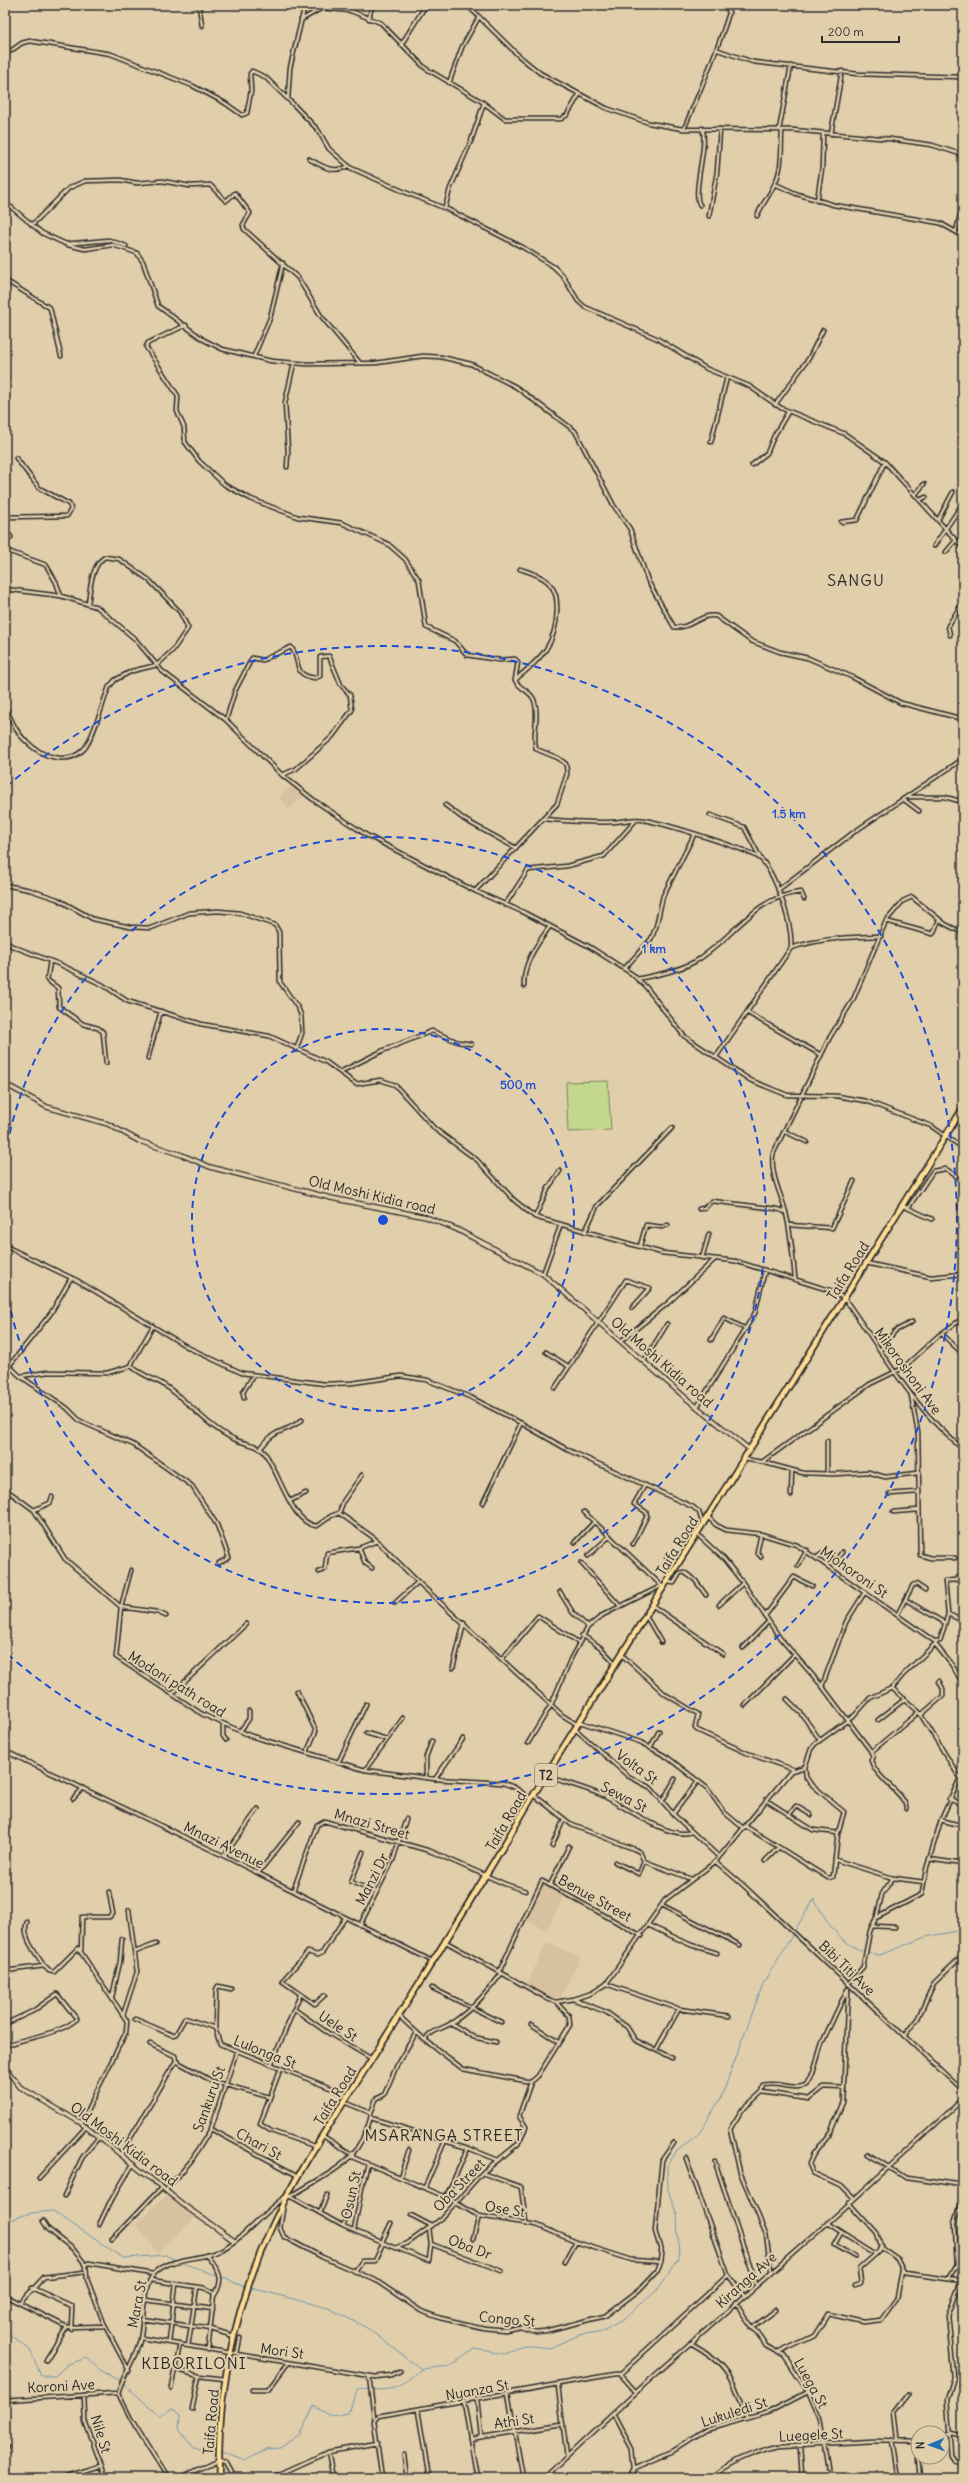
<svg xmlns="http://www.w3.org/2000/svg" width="968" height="2483" font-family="Delius,sans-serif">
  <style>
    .built { fill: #d8c1a0 }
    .green { fill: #c3d88d; stroke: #77825c }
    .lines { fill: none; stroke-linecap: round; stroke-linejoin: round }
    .stream { stroke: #6e95a8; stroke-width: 1 }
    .street-casing { stroke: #2b2b2b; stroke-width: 5.5 }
    .secondary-casing { stroke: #2b2b2b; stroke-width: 6 }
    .highway-casing { stroke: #2b2b2b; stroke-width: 8 }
    .street { stroke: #e1cfac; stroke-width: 2.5 }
    .secondary { stroke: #e1cfac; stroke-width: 3.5 }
    .highway { stroke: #fedd96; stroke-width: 4.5 }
    .ring { fill: none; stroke: #1d4ed8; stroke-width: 2; stroke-dasharray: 7 5 }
    .labels { text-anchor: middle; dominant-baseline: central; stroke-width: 4; stroke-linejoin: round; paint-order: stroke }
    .shield { fill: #e1cfac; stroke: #625c52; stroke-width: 1 }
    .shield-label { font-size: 13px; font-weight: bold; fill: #2b2b2b }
    .street-label { font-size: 14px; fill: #2b2b2b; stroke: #e1cfac }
    .quarter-label { font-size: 16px; letter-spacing: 1px; fill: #2b2b2b; stroke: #e1cfac }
    .centre { fill: #1d4ed8; stroke: #e1cfac; stroke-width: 2 }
    .ring-label { font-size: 12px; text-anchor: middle; font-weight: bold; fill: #1d4ed8; stroke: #e1cfac; stroke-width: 4; stroke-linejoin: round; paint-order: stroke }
  </style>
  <rect width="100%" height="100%" fill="#e1cfac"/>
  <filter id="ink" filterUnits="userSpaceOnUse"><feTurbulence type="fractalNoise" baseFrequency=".025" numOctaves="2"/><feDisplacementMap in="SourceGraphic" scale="8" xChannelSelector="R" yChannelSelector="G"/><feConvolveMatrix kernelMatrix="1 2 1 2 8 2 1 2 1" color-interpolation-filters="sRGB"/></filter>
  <g filter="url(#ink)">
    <path class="built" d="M293,784L305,795L289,809L279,797Z
      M542,1883L564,1895L547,1930L525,1920Z
      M547,1942L581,1957L561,1997L552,1998L527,1984Z
      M168,2194L195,2218L158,2253L135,2224Z"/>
    <path class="green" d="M608,1081L611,1130L568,1132L566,1082Z"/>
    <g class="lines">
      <path class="stream" d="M795,1930L814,1899C828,1923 837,1941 863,1951
        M867,1952L880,1955L925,1937L963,1930
        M5,2222L30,2213L53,2211L123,2258L166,2255L177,2261
        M180,2262L218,2276
        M223,2278L245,2287
        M251,2288L328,2308L367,2328L421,2369L450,2366L475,2349L505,2354L523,2345L551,2348L579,2335L603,2331L624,2319L657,2290L679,2259L677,2215L668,2190L667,2166L677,2151L698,2135L721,2098L763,1984L793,1934
        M5,2331L30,2350L41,2376H55L68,2364L87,2358L100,2370L121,2381
        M124,2384L159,2415L172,2409L180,2416L179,2429L193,2448L216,2451
        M222,2452L245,2461L266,2449L280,2448L300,2434L314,2406L331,2416L348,2413L359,2389C390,2391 399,2391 421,2369"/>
      <g class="street-casing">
        <path id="street" d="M199,5L202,26
          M467,5L519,56L540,73L606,108L649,123L683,129L793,130L890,139L932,145L963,155
          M369,19L372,5
          M301,20L322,8L351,11L381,23L425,68L481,101L505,119H561L567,115L579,95
          M401,45L426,5
          M718,50L753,62L858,74L963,77
          M5,55L22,43L30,41L111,54L193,86L225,103L242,115L247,113L251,91L250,74L252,71L265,77L293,104L318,130L329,149L351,168L407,193L449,210L524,248L554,267L563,276L578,301L585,307L658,339L707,369L749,386L781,408L845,434L885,462L963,548
          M449,83L462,47L479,17
          M288,98L290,68L305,5
          M684,129C700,90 717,53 729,13L726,5
          M779,130L791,66
          M831,134L842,71
          M959,154L963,145
          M309,159C323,167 334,174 349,166
          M775,184L797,194L834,205L940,223L963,236
          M817,201L822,168L823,134
          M5,202L42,233L68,245L85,249L113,245L137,253L143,262L158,306L204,340L222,349L271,361L307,364L376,363L423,356L441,357L471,364L516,387L575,431L614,506L630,529L648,581L674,627C689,630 701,613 716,616L751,641L780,652L808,658L852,677L901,703L963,719
          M700,205C691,194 709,143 702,128
          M445,208L450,189L471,141L484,103
          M709,216L717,172L720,129
          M757,216C762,204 770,195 775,183C783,168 781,147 782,130
          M32,225L69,188L85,181L120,180L137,183L162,181L190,186L210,185L226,201L235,193L250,213L243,225L244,229L298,278L321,316L360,363
          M956,232L963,202
          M65,244L109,240L126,246
          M5,280L50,308L61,356
          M186,325L148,343L146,347L178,396L177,411L184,427L185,442L199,461L225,485L251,499L298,517L342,523L388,544L405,559L419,580L426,627L455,641L467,655L499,660L515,659L518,662L515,680C519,689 531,691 534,700C540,715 532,734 536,749L558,758L566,764L567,774L557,804L475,891
          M254,356L270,318L283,263
          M775,405L809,358L823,330
          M711,442L727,377
          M752,465L767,453L774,436L788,412
          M287,467L288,452L285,403L294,363
          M915,495L924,484
          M920,500L926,497
          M5,517L67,516L71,509L69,504L39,488L16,458
          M938,520L953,492
          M841,522L857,520L885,462
          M5,530L11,537L5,544
          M934,546L959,509
          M5,550L46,565L56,582L61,596
          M946,552L956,540
          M5,589L61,596L97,607L135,639L162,671L226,720L282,775L315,801L368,836L475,891L525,913L590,947L632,974L646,987L684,1036L750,1080L787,1095L837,1096L866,1101L931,1126L963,1148
          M950,635L948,626L963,602
          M515,680C541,658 556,646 557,610C557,598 556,591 548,582C541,575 529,572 520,569
          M5,706C11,719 16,733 27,742C42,757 68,766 84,749C93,740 103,701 109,687L115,680L132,671L157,665L173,650L188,628L180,612L149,580L119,559L105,557C91,565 90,590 88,604
          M226,720L235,691L252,658L263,660L291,647C302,661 291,675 315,678L320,676V657L329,656L341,685L350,695L352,710L332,737L296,769L282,775
          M907,797H945L963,802
          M903,799L919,811
          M445,805L465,820L516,848
          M710,815L744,827L761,859
          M544,819C566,821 589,823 611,822C622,822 633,818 644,820C662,823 753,850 762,860C777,878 793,925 791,948L716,1057
          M5,885L30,890L57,899L93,919L130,927L151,928L189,913L218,911L240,913L275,925L279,932L280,982L298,1008L301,1015L302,1033L296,1050
          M778,890L854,832L963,759
          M505,905L528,870L567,866L604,856L636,820
          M886,921L933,934L939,920
          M5,941L12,946L61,965L103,985L127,1001L201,1024L269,1036L326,1062L356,1084L381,1080L395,1085L435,1129L477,1160L514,1200L535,1217L662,1253L735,1261L832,1291L844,1298C882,1350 912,1408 963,1449
          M791,948C820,938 851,937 881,936
          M50,961L47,980L58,988L59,1007L83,1024L98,1028L103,1032L106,1063
          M624,969L651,939L656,927L663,896L694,835
          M637,979C657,975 678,971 696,961C734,938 753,897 801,892L804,899
          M524,986C523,962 537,945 550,926
          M748,1013L821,1055
          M148,1058L161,1011
          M340,1072L382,1051L432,1031L458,1042L471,1044
          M784,1131L807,1142
          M903,1206L932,1219
          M908,1208L933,1171L946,1169L956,1176
          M699,1209L704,1208L712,1201L777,1209L786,1212
          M535,1217L549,1187L560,1171
          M789,1225L832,1228L854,1181
          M585,1232L597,1206L672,1128
          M5,1246L78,1281L189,1348L242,1373L325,1384L352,1383L401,1376L427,1380L470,1397L521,1423L568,1450L693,1507L699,1512L703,1525
          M640,1246L646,1225L662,1227L668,1225
          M702,1258L709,1234
          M866,1263L931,1277L963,1274
          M543,1274L561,1224
          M795,1278C793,1256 791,1234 786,1213C781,1193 770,1175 773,1154L830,1037L853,1000L886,921L903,901L912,897L945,924L963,933
          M153,1326L133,1361L131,1366L135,1369C144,1376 155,1379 164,1385C189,1401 206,1426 234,1439C243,1444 258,1444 264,1452C279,1471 291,1524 317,1526L331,1516L339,1513L374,1538L418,1582L562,1715L578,1725
          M942,1334L963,1354
          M711,1340L724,1318L746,1329
          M621,1341L668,1303L714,1260
          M880,1350L895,1331L912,1322
          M546,1352L568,1366
          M644,1361L667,1324
          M5,1362L20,1376L67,1408L80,1421L134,1445L192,1486L217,1525L229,1558L219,1563
          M9,1366L51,1313L71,1278
          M21,1376L48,1372L107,1373L131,1366
          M555,1388L626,1280L650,1288L632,1308
          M911,1395L918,1433L920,1555L931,1558H955
          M244,1398L243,1392L253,1376
          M697,1407L755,1313L765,1270
          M827,1441V1474
          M261,1448C276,1427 284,1434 302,1420
          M744,1459L762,1462L803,1473L835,1474L868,1472L885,1477L918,1473
          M762,1462L870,1384L903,1368L938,1336L963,1318
          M5,1489L34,1510L65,1559L121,1607L116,1657L202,1714L251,1736L365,1770L435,1779L503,1783L514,1787L531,1799
          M889,1494L918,1492
          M791,1495L792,1471
          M290,1501L306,1493
          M483,1503L521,1423
          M34,1510L50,1503L52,1497
          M584,1512L662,1586
          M893,1512L919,1510
          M339,1513L344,1500L362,1475
          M708,1517L716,1525L726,1530L761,1534L797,1545L934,1641H940L948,1614L963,1621
          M697,1534L724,1559L743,1583L780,1638L822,1686L870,1750L873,1756L871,1760C875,1778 908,1796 906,1809
          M575,1542L594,1522
          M633,1544L647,1516L646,1512L634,1504L645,1485
          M359,1548L365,1563L372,1568
          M588,1556L610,1536
          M761,1557L757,1552L761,1534
          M816,1558L823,1553L836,1560L842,1552
          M581,1563L620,1606
          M798,1566L807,1550
          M131,1570L121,1607L157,1612L166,1616
          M319,1572L325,1569L327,1553L359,1548L377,1541
          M668,1582L674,1583L680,1573L684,1572L695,1580L706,1595
          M560,1592L573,1613L588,1627
          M906,1600L945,1623
          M395,1603L418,1582
          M719,1605L743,1583
          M653,1606L723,1654
          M948,1614L945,1581L956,1580L963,1572
          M897,1615L913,1585L916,1584L925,1590
          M646,1616L661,1642
          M765,1616L794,1577L812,1586
          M582,1635L600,1647L616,1664
          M935,1644L952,1665L963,1684
          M743,1648L768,1622
          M622,1655L665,1694L698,1714L695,1728L697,1730L747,1753L792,1769
          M502,1659L538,1616L578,1642
          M453,1668L464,1623
          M822,1686L846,1622L865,1592
          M297,1691L316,1731L307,1752
          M173,1693L246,1624
          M787,1699L801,1713L820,1740
          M745,1705L794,1655
          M921,1715L943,1696V1689L939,1681
          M878,1720L905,1699
          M580,1722L640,1742L667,1757L707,1788L724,1812L743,1828
          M223,1725V1736L226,1740
          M575,1729L628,1776L651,1788L673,1814L719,1857
          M240,1731L249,1719V1711
          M366,1733L386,1739
          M528,1743L551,1705L571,1658L588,1627L603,1615L663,1585
          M650,1748L659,1731
          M5,1751L224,1856L432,1961
          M871,1752L919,1712
          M338,1763L366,1704
          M365,1770L403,1718
          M546,1776C563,1782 582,1787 599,1794C621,1803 669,1841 691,1832
          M426,1778V1757L432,1741
          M435,1779L463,1739
          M534,1795L572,1825L634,1849L640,1852L644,1861L691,1879
          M73,1799L83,1788
          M949,1799L963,1805
          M766,1800L813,1830L838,1833
          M662,1802L675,1779
          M673,1814L698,1781
          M789,1815L796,1806L811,1815
          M941,1820L963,1826
          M745,1826L828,1878L833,1877L838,1833L844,1812L810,1783L806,1777L805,1767
          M552,1846L564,1819
          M363,1852L351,1882L376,1892
          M224,1856L258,1809
          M929,1859L963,1864
          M836,1860L893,1878L924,1882
          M765,1861L778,1848
          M615,1862L639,1874L644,1861
          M716,1862L743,1885L963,2091
          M258,1873L299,1822
          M550,1885L569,1846
          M293,1891L317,1825L324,1821L430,1851L505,1884L526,1891
          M662,1905L740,1945
          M877,1916L882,1894L893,1878
          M27,1922C21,1937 37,1954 44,1966
          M360,1925L393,1860L406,1819
          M648,1925L691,1945L717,1953
          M872,1926L895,1927
          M446,1942L550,2000L556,2002L574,1999L592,1993L606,1984L665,1900L715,1862L791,1771L805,1767L811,1749L815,1744L855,1715L870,1698L892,1688L903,1675L937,1642
          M81,1950L82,1917H109L113,1914L109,1892
          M135,1952L156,1944
          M5,1971L44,1966L49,1971L54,1972L78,1948L127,2021L126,2032L81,2123
          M499,1972L542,1881L642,1936
          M606,1984L679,2009L729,2016
          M848,1984L863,1967L870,1931L876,1918L922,1894L926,1870L941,1820L960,1778L919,1712L892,1688
          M432,1988L501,2022
          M231,1989L218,1986L216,1990L215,2028L220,2044L348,2095
          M848,1989L843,2102L831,2131L813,2155L809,2164L813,2173L841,2186L854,2199
          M325,1995L315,2004L282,1981L308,1952L317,1955L322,1953L345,1918
          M112,1997L120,1962L122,1939
          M575,2000L606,2012L627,2027L635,2040L672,2058
          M294,2009L325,2031L372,2059
          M123,2015L137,1972L129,1910
          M399,2016L425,2040L463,2069L531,2082
          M135,2019L172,2035L176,2034L185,2018L215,2028
          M451,2023L473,2037L496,2042
          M5,2024L33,2011L57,1994L77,2019C57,2036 28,2036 5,2046
          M531,2024L558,2042
          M904,2036L918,2018L934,1983L963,1955
          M425,2040C434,2028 442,2030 453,2022C473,2009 487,1992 502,1973
          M656,2050L679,2009
          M176,2061L212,2081L269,2097
          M271,2065L300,1995
          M280,2070L260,2124L271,2131L317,2147
          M762,2092L764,2085C778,2081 792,2091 806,2085L813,2073L822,2043L847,1990
          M5,2104V2125
          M371,2113L376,2099L384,2095L398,2063L416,2033
          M371,2118L468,2148L498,2160
          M211,2129L298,2176
          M323,2136L353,2155
          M121,2154L176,2061L175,2056L150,2044
          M868,2154L906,2178L963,2186
          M352,2157L446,2197L479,2216L537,2225L576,2242L632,2260L661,2262
          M686,2158L728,2275
          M715,2162L756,2284
          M482,2173L521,2187L526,2223
          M400,2177L409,2150
          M39,2178L86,2127
          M425,2187L445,2141
          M166,2190L191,2161L211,2129L237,2050
          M64,2196L82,2158L99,2137
          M290,2197C321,2176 351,2169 366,2131C368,2125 371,2120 371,2113L344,2102
          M446,2197L468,2148
          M849,2203L877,2234L881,2245L878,2252L859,2269L861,2283L855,2285
          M283,2209L280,2228L284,2237L322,2257L375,2280L421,2311L440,2318L484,2328L505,2330L520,2327L536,2332L545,2331L605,2316L639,2290L657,2271L661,2262L662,2254L655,2231L662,2160L674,2143
          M320,2213L327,2195
          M411,2215L432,2226
          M43,2221L48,2229L73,2249L86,2265
          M827,2223L876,2254
          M99,2225L109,2204L133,2164
          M343,2226L349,2210
          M354,2230L363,2182L368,2164
          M841,2233L834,2245L855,2257
          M112,2239L162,2187
          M473,2239L479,2216
          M382,2242L391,2223
          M431,2244L502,2271
          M397,2248L429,2261L431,2244L429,2228
          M881,2248L897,2259L904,2273L963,2281
          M206,2255C218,2269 226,2278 214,2296
          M565,2262L576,2242
          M771,2270L766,2234L740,2172L730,2129L742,2110L762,2092L809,2099L824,2087L844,2088
          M355,2271L362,2261H375L383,2243
          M949,2279L957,2265L955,2223L963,2196
          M150,2280L205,2288L214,2293L208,2350
          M961,2281L948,2316L954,2377L947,2400L951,2455L954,2461L963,2464
          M32,2288L72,2306L71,2329
          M5,2296L67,2327L105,2326L129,2371
          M146,2300L213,2309
          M20,2303L44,2277L85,2272
          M735,2303L766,2346L784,2356L808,2392L820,2420L828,2469
          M142,2319L211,2329L234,2336
          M105,2326L87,2279L86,2265L89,2263L153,2274
          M752,2328L776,2310
          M141,2338L376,2377L392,2375L400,2371
          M169,2342L176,2284
          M691,2343C730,2365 732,2377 747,2418
          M188,2346L197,2287
          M780,2352L814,2336L828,2314L864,2322L881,2320L897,2298L902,2271
          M237,2354L240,2338
          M46,2360L67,2327
          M175,2369L199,2376L225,2379
          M620,2374L727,2276H729L744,2296
          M369,2376L374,2417
          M558,2386L567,2457
          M171,2388L180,2344
          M252,2390H268L288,2363
          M508,2394L523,2478
          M84,2395L85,2421L106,2478
          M477,2399L481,2436
          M5,2400L118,2393
          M464,2402L477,2478
          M192,2409L199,2376
          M418,2410L429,2478
          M614,2415L632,2449L634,2468
          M942,2436L951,2433L963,2436
          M470,2439L562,2424
          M898,2440L895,2412L908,2395
          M892,2441L898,2478
          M917,2442L918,2452
          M800,2445L802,2478
          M5,2448L7,2447
          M328,2452L333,2478
          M404,2455L407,2478
          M918,2457L920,2478
          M33,2478H43
          M61,2478L100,2466
          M168,2478L131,2419L118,2393C123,2374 136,2359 140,2340C144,2323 142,2286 154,2274C171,2256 198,2261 219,2251C246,2238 263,2210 288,2195L343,2226L395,2248L408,2243L441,2219L482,2173L518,2144L526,2127L519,2116L531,2082L538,2076L570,2025L569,2016L556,2002
          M179,2478L218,2460L225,2462L234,2478
          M271,2478L328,2452L378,2443
          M382,2478L374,2421L378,2416L615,2374H620L636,2392
          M544,2478L645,2384L840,2212L963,2099
          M629,2478L634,2468L673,2451L706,2430L769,2412L808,2392
          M712,2478C726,2463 759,2451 778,2446L873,2441L918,2442"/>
      </g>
      <g class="secondary-casing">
        <path id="secondary" d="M5,1084L47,1107L108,1124L139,1141L182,1155L210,1167L331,1198L426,1217L456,1229L543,1274L687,1399L749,1449
          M5,2063L10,2074L20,2087L81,2123L185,2206L233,2240"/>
      </g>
      <g class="highway-casing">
        <path id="highway" d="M219,2478C216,2383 240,2286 284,2202C311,2148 348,2098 380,2046C431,1964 483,1882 531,1799L963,1108"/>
      </g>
      <use href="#street" class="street"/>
      <use href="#secondary" class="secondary"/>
      <use href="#highway" class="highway"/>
    </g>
  </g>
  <g class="ring">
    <circle cx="383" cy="1220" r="191"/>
    <path d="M5 1157A383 383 0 1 1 5 1283"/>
    <path d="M6 787A574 574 0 1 1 6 1653"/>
  </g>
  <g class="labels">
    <rect class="shield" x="535" y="1764" width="22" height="22" rx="3"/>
    <g class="shield-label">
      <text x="546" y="1775">T2</text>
    </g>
    <g class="street-label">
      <text transform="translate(372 1195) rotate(13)">Old Moshi Kidia road</text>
      <text transform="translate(848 1271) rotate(-58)">Taifa Road</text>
      <text transform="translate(662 1362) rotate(41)">Old Moshi Kidia road</text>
      <text transform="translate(908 1371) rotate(54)">Mikoroshoni Ave</text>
      <text transform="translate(677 1546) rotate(-58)">Taifa Road</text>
      <text transform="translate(854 1572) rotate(35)">Mjohoroni St</text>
      <text transform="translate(177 1684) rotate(32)">Modoni path road</text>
      <text transform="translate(637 1767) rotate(36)">Volta St</text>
      <text transform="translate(624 1797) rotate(27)">Sewa St</text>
      <text transform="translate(506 1821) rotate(-60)">Taifa Road</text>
      <text transform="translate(372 1824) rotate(16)">Mnazi Street</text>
      <text transform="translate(224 1845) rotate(26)">Mnazi Avenue</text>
      <text transform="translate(372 1879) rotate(-63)">Manzi Dr</text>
      <text transform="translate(595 1898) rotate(29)">Benue Street</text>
      <text transform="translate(847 1968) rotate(44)">Bibi Titi Ave</text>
      <text transform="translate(338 2026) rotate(33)">Uele St</text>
      <text transform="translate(265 2052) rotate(22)">Lulonga St</text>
      <text transform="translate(335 2096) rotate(-58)">Taifa Road</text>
      <text transform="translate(209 2099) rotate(-70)">Sankuru St</text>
      <text transform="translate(124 2144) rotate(37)">Old Moshi Kidia road</text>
      <text transform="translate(259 2144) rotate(29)">Chari St</text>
      <text transform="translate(459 2185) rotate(-46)">Oba Street</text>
      <text transform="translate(351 2195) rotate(-78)">Osun St</text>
      <text transform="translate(505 2209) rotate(9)">Ose St</text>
      <text transform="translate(470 2247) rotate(21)">Oba Dr</text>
      <text transform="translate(746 2280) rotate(-42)">Kiranga Ave</text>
      <text transform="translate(137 2304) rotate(-79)">Mara St</text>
      <text transform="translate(507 2319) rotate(5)">Congo St</text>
      <text transform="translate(282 2351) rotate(8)">Mori St</text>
      <text transform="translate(811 2383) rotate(61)">Luega St</text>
      <text transform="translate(61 2386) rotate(-3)">Koroni Ave</text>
      <text transform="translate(477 2390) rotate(-10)">Nyanza St</text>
      <text transform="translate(734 2412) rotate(-18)">Lukuledi St</text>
      <text transform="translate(514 2421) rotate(-8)">Athi St</text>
      <text transform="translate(211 2422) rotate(-85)">Taifa Road</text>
      <text transform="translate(101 2434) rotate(73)">Nile St</text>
      <text transform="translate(811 2435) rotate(-3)">Luegele St</text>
    </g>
    <g class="quarter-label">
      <text x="856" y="580">SANGU</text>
      <text x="444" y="2135">MSARANGA STREET</text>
      <text x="194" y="2363">KIBORILONI</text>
    </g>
  </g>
  <circle cx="383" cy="1220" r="6" class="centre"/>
  <g class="ring-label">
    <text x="789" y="818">1.5 km</text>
    <text x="654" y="953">1 km</text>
    <text x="518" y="1089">500 m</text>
  </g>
  <rect width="968" height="2483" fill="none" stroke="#e1cfac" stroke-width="20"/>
  <rect x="10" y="10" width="948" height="2463" fill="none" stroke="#2b2b2b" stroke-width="1.5" filter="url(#ink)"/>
  <g transform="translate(930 2445) rotate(268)"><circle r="19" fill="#e1cfac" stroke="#988d78"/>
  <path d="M0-3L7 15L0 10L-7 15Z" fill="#1f6fb2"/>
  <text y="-6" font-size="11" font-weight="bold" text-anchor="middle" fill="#2b2b2b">N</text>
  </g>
  <path d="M822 36v6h77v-6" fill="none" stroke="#2b2b2b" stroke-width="2"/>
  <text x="828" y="36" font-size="12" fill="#2b2b2b" stroke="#e1cfac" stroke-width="3" paint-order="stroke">200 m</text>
</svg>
